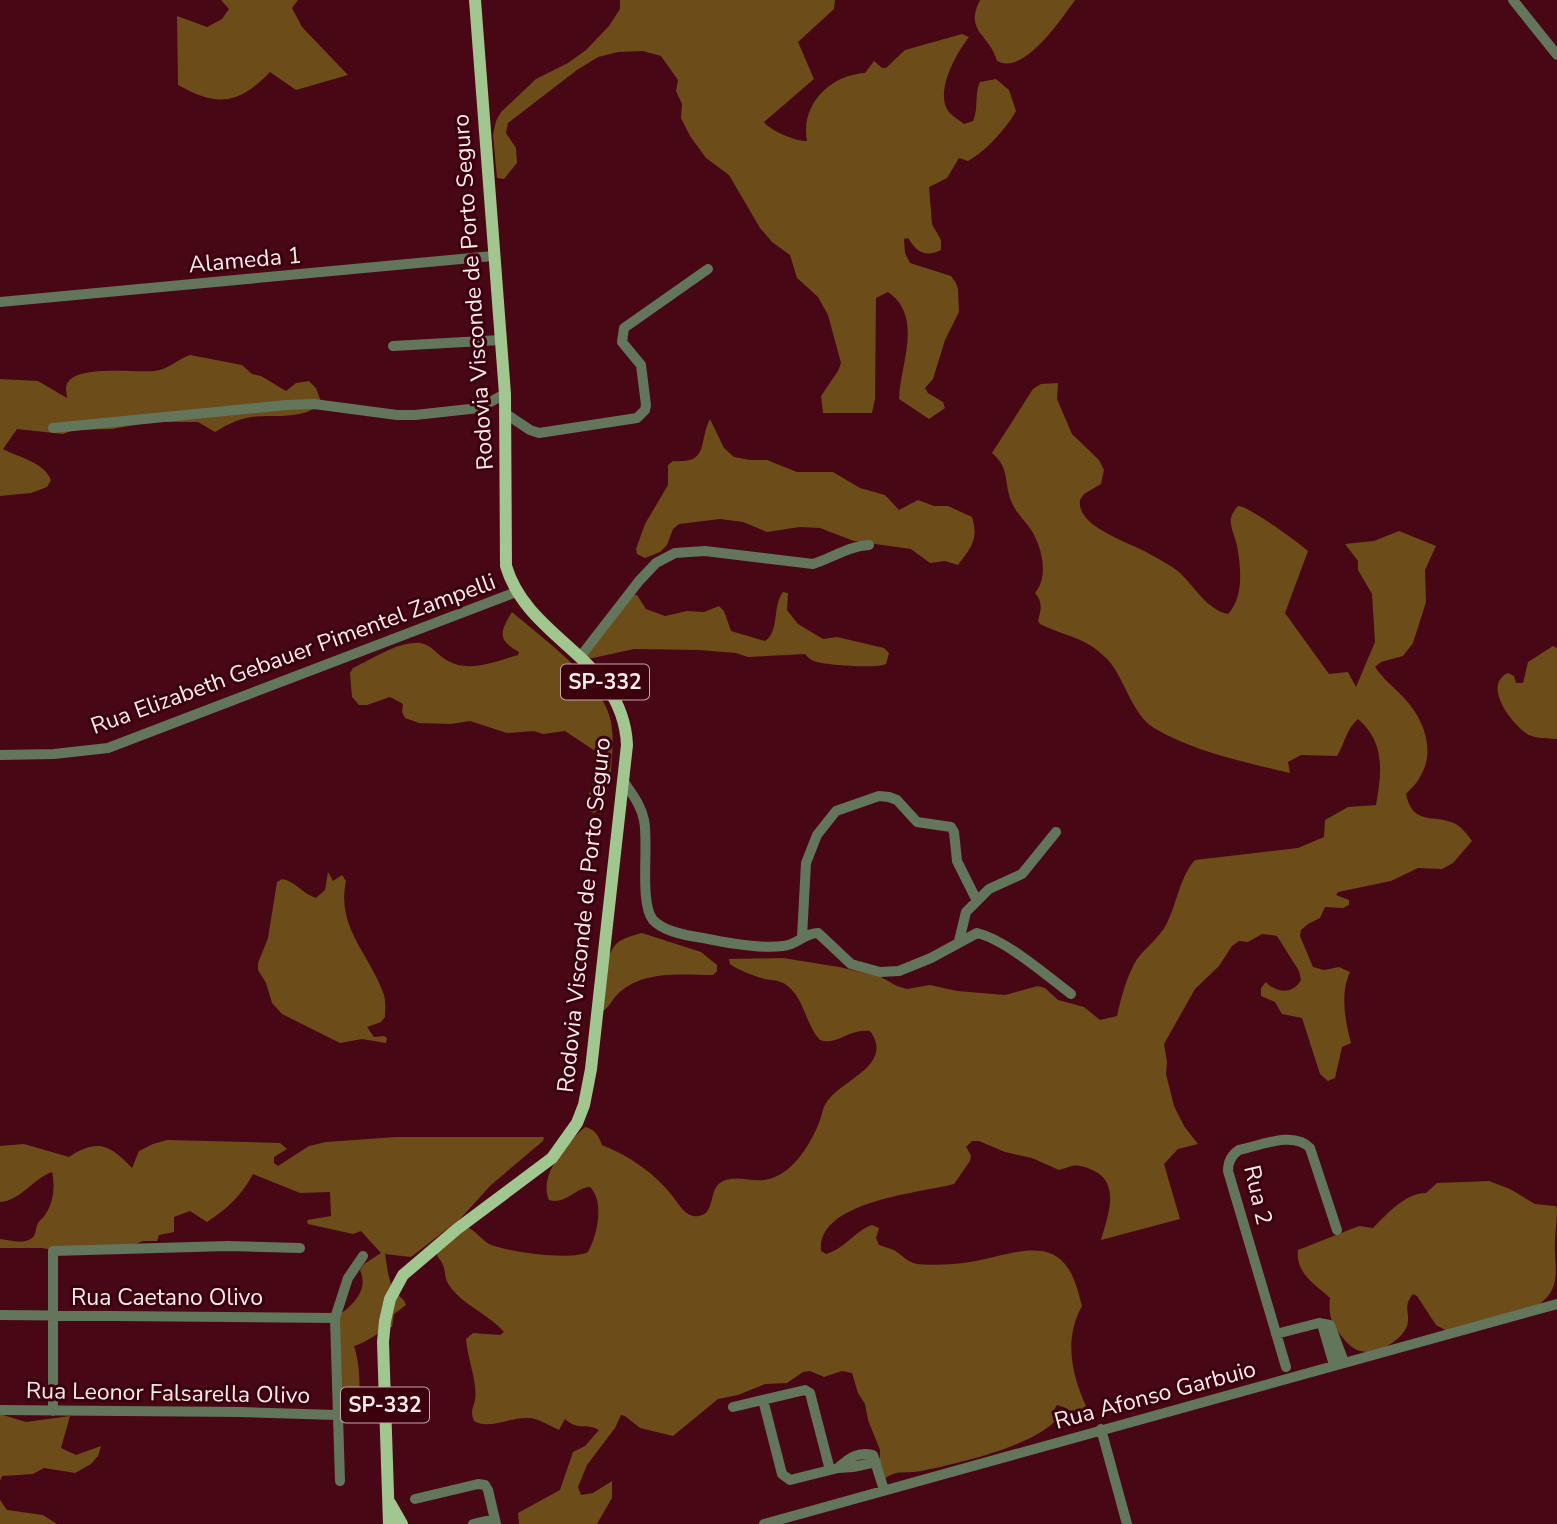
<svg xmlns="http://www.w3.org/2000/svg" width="1557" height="1524" font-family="'Nunito Sans',sans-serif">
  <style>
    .forest { fill: #6c4c18 }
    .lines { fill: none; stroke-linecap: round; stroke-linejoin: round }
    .minor { stroke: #63755b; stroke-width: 10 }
    .major { stroke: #a2c690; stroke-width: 12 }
    .labels { text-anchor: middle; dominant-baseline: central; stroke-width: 6; stroke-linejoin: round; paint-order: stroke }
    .shield { fill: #3c000c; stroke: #c4a6aa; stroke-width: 2 }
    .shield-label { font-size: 21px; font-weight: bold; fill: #feedee }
    .street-label { font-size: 23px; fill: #feedee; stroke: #3c000c }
  </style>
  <rect width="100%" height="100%" fill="#480715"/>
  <path class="forest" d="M221,0H298L292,8L302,27L348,75L296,90L270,72C238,105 217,107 178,85L177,16L207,27L222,19L229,9Z
    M620,0H835L834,9L798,42L814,79L764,122C769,130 797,142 807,141C800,105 830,75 865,73L874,61L882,68H886L905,50L962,34L969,37C957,52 936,89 947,109C950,115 958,119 964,124L973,121C979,108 974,94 980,82L996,79L1009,90L1016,111C1006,129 986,151 968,161L959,158L947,178L929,187L932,224L941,240V250C925,258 917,252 908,238L904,239L905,253L910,263L951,276L956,283L958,289L959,312L945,340L933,379L925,388L928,393L943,402L945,408L929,419L899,399C900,364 924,317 888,292L876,298L875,399L872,413H823L821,396L838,371L841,363L828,315L818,297L797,278L790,255L772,242L760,228L729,175L706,158L690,136L681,118L682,104L676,91L678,80L661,56L643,51L618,52L598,57L577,70L508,123L506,133L516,148L517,163L504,179L497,178L493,135L496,121L501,112L536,79L568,63L586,50L609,26L620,9Z
    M980,0H1075C1062,18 1024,76 997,61C989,33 964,32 980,0Z
    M190,355L242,365L252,374L261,376L286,391L296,383L309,381L316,388L321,402C306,421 273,414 251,417C238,419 226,425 215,432L198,422H152L112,429L74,430L63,434L17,429L3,449C19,458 43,461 51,480L47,487L31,493L0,496V379L38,381L67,398C67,395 66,391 66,388C68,361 145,375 160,370C171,367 180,358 190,355Z
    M1058,383L1057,399L1072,434L1099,460L1104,470L1101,484L1084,494L1080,500C1076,527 1129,542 1148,553C1158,559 1171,565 1180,573C1196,588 1206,609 1228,614C1244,598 1241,567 1237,546C1234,530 1224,521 1238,506C1247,505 1298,542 1308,551L1285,613L1329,674L1348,672L1356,687L1375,642L1372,594L1358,570V561L1345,544L1374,541L1399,531L1436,546L1425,570L1426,602L1413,643L1403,656L1381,662L1375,667C1383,679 1394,687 1404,698C1424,719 1436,751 1420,777C1417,783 1411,789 1406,794C1413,827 1433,813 1456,824C1462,828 1468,835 1472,841L1453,863L1442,869L1418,868L1391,881L1338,892L1336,895L1349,900V905L1343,908L1325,907L1320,918L1308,924L1301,930L1300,936L1313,967L1324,970L1339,967L1350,972C1340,993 1345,1021 1351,1043L1342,1047L1335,1078L1328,1081L1320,1074L1302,1018L1282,1014L1275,1002L1261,996V988L1266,982C1275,993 1293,995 1301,980L1299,971L1277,936L1262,934L1248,942L1239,941L1232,946L1219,966L1195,989L1164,1044L1167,1062L1166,1074L1174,1106L1184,1126L1198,1144L1178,1149L1164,1164L1180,1219L1101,1240C1108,1215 1122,1181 1090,1169C1074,1163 1074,1166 1059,1170L1032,1158L1005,1152L979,1141H972L966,1147L971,1155L970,1161L954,1184C921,1193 816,1201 821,1251L826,1254C843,1250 855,1231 872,1225L879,1228L876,1238L879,1245C884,1247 889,1248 894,1250C902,1255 907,1262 917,1264C931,1266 962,1264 976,1261C1001,1257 1042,1239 1063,1262C1074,1273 1078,1291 1082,1306C1062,1342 1073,1381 1091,1416L1080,1418L1066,1408L1057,1405L1054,1410L1057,1419C1034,1446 956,1464 921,1471C905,1474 898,1469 884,1479L879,1475L880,1450L868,1420L865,1404L858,1393L852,1373L842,1371L824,1377L810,1371L803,1372L787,1383L765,1384L738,1395L718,1399L673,1436L640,1428L625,1416L621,1415L615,1428L587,1465L578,1487L581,1495L593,1493L612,1481V1498L597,1524H519L518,1513L560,1490L573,1452L585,1446L599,1430C585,1422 580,1432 565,1419L559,1430C550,1426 538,1418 528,1418C510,1417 488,1430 474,1421C470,1411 473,1409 475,1400C478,1383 467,1357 466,1339L473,1333L500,1335L504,1332C489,1314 462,1305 449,1285C444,1278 446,1270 442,1263C439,1257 436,1257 436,1249L467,1227C476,1231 481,1239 489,1244C507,1252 572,1261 588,1252C597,1236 605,1202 590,1187C575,1188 566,1205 549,1200C538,1175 567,1143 585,1127C595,1129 599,1136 602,1145C630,1156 656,1174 674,1198C680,1206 687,1218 698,1216C715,1215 709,1190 720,1183C738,1171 756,1189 781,1174C799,1163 811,1142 819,1123C822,1115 823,1105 829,1099C845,1079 894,1064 870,1031C848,1028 838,1046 820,1040C806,1025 805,1002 790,988C782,980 776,981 765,979C756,977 738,970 730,964L729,959L783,958L839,967L879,976L897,986L907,989L930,985L957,991L1005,995L1038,986L1045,988L1058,1000L1084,1007L1100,1020L1117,1016C1121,998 1127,975 1137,959C1146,947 1159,938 1166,925C1177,904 1180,876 1195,860L1298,848L1324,837L1325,820L1348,807L1376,805C1382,772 1385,742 1358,719C1346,729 1345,743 1337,756L1301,755L1288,762L1290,773C1245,762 1194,752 1154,728C1131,714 1124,675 1106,658C1084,636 1066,637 1040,624L1038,621C1041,610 1043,602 1035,593C1048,578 1043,552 1034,535C1028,523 1017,515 1012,503C1003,483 1011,469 992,453L1033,389L1041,384Z
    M710,419L724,448L734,457L750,460H767L797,472H833L860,488L885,495L899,510L918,500L934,506H948L972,517C979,540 971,547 958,565L945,561L930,563L911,549L854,541L820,528L800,527L767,532L743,522L720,519L679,524L673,529L667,545L660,552L645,558L637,554L636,549L645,524L668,485V465L673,461C710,464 698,442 710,419Z
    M783,592L788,593L787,610L798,624L823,639L837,637L884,648L889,653L886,664C877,669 823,665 814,661C810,660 808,657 805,654L748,657L736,653L699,650L634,649L593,658H588L586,654L629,595H637L646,609L665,616L687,611L704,612L719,606L724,611L731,631L765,641C780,631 772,606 783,592Z
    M512,612C541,637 605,683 611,722C614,737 612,754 611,770C609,783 606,806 594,813L588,811C584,796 594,789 595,775C596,767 593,761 595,751L565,731L543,734L534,731L507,733L470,721L451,724L419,723L405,718L402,712L403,704L390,697L367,705H359L352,697L350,673L353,668C373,659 398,641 421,643C432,645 438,656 448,661C469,673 497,661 518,655L519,652C497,640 500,632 512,612Z
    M1553,646L1557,648V739C1548,738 1538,739 1529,735C1513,726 1481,685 1508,673L1514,676L1516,683H1523L1528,662Z
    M328,872L333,881L342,875L346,881C336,928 370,954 384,995C386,1002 385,1010 385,1017L381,1022L367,1027L374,1037L384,1036L387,1038L386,1043L362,1039L340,1043L282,1014L272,1003L266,983L258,970V963L268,938L277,882L282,879C295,881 303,894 316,898L325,890Z
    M642,933L701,952L717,965V971L713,975C683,975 646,970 621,991C612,998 610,1008 599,1014C599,996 603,964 613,948C619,938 632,936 642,933Z
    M396,1137H544L543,1141L491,1185L460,1219L411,1257L385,1254C387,1265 388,1282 395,1291C399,1297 404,1298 406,1305L394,1314L392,1327C376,1332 369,1342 354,1346C360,1362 364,1408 350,1420H344L342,1416L338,1316C353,1305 369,1290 360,1270L364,1264L381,1253L361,1231L353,1234L308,1224L307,1220L331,1216L330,1192L300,1193L253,1174C242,1195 227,1209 207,1222L190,1211L174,1217V1232L159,1235L157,1241H143L112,1253L65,1252L42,1248H0V1239C10,1240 23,1245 32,1238C37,1234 35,1228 38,1223C40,1220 43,1218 45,1215C54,1202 55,1186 52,1172C34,1178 20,1201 0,1202V1146L24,1144L69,1157C98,1138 110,1145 132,1168L139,1151L153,1144L167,1140L280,1143L287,1149L274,1157V1163L278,1166L309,1146L326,1142Z
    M1489,1181L1510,1189L1535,1204L1555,1206L1557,1208C1557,1221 1554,1242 1555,1253C1557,1281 1557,1293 1533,1309L1447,1331L1436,1325L1417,1296L1413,1294C1402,1307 1411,1313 1407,1326C1402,1340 1376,1356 1361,1351C1354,1350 1348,1344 1343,1338C1332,1325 1328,1316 1330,1298C1315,1284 1295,1273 1298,1250L1359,1226L1373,1228C1387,1214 1405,1193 1426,1193L1437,1183Z
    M0,1414L26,1422L70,1416L61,1448L76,1455L101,1446L98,1456L91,1464L75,1473L44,1468L33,1474L2,1476L0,1481Z
    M0,1500L7,1510L43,1515L57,1524H0Z"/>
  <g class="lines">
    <path class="minor" d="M1513,0L1557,55
      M0,302L493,256
      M393,346L500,340
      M506,414L530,430L539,433L637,418L645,410L646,405L641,365L622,342L624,328L708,269
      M53,428L286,405L314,404L397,415H415L479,408L505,394
      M580,657L639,581L656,563L675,553L705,551L813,564C832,558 849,546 869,545
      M0,755L54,754L108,748L516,592
      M624,782C632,794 641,805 644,820C649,844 639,903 653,920C664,932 688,936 703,938C727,943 760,949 783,946C797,945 804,933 818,933L851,964L880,972L899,971L931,958L977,933C1006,940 1046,975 1071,994
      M802,937L806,863L817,835L836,811L879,796L889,797L897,800L917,822L951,827L954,832L957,861L977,901
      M959,941L966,912L989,889L1022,874L1056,832
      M0,1315L335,1318
      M1322,1324L1334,1365
      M1276,1334L1319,1323L1330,1325L1344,1362
      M1286,1367L1228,1171C1228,1162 1231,1155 1239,1150C1259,1146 1294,1130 1310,1148L1337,1230
      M763,1400L782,1474L790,1480L838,1468L853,1467L876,1462
      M733,1407L805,1390L810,1393L830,1470
      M0,1410L240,1412L336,1415
      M53,1411V1251L228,1246L300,1248
      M1101,1429L1127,1524
      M838,1468C849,1458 858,1451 873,1455L884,1490
      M340,1481L335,1318L348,1278L363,1256
      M415,1499L478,1484L485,1485L488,1490L496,1524
      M473,1524L494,1519
      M764,1524L1557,1304"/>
    <path class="major" d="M390,1503L402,1524
      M389,1524L383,1342L385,1321L390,1299L403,1275L457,1229L552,1158L577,1123L584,1105L591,1069L627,745C623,658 528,641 506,566L505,394L475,0"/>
  </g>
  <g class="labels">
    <g class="shield">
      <rect x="561" y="664.5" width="88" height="35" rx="5"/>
      <rect x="341" y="1387.5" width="88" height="35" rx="5"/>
    </g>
    <g class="shield-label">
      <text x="605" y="682">SP-332</text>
      <text x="385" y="1405">SP-332</text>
    </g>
    <g class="street-label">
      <text transform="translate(245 260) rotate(-5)">Alameda 1</text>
      <text transform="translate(473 292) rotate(-94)">Rodovia Visconde de Porto Seguro</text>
      <text transform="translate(293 654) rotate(-20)">Rua Elizabeth Gebauer Pimentel Zampelli</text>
      <text transform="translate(584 915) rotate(-84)">Rodovia Visconde de Porto Seguro</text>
      <text transform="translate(1258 1195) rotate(77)">Rua 2</text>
      <text x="167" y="1297">Rua Caetano Olivo</text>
      <text transform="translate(168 1393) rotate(1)">Rua Leonor Falsarella Olivo</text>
      <text transform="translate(1155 1395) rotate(-15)">Rua Afonso Garbuio</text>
    </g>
  </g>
</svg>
